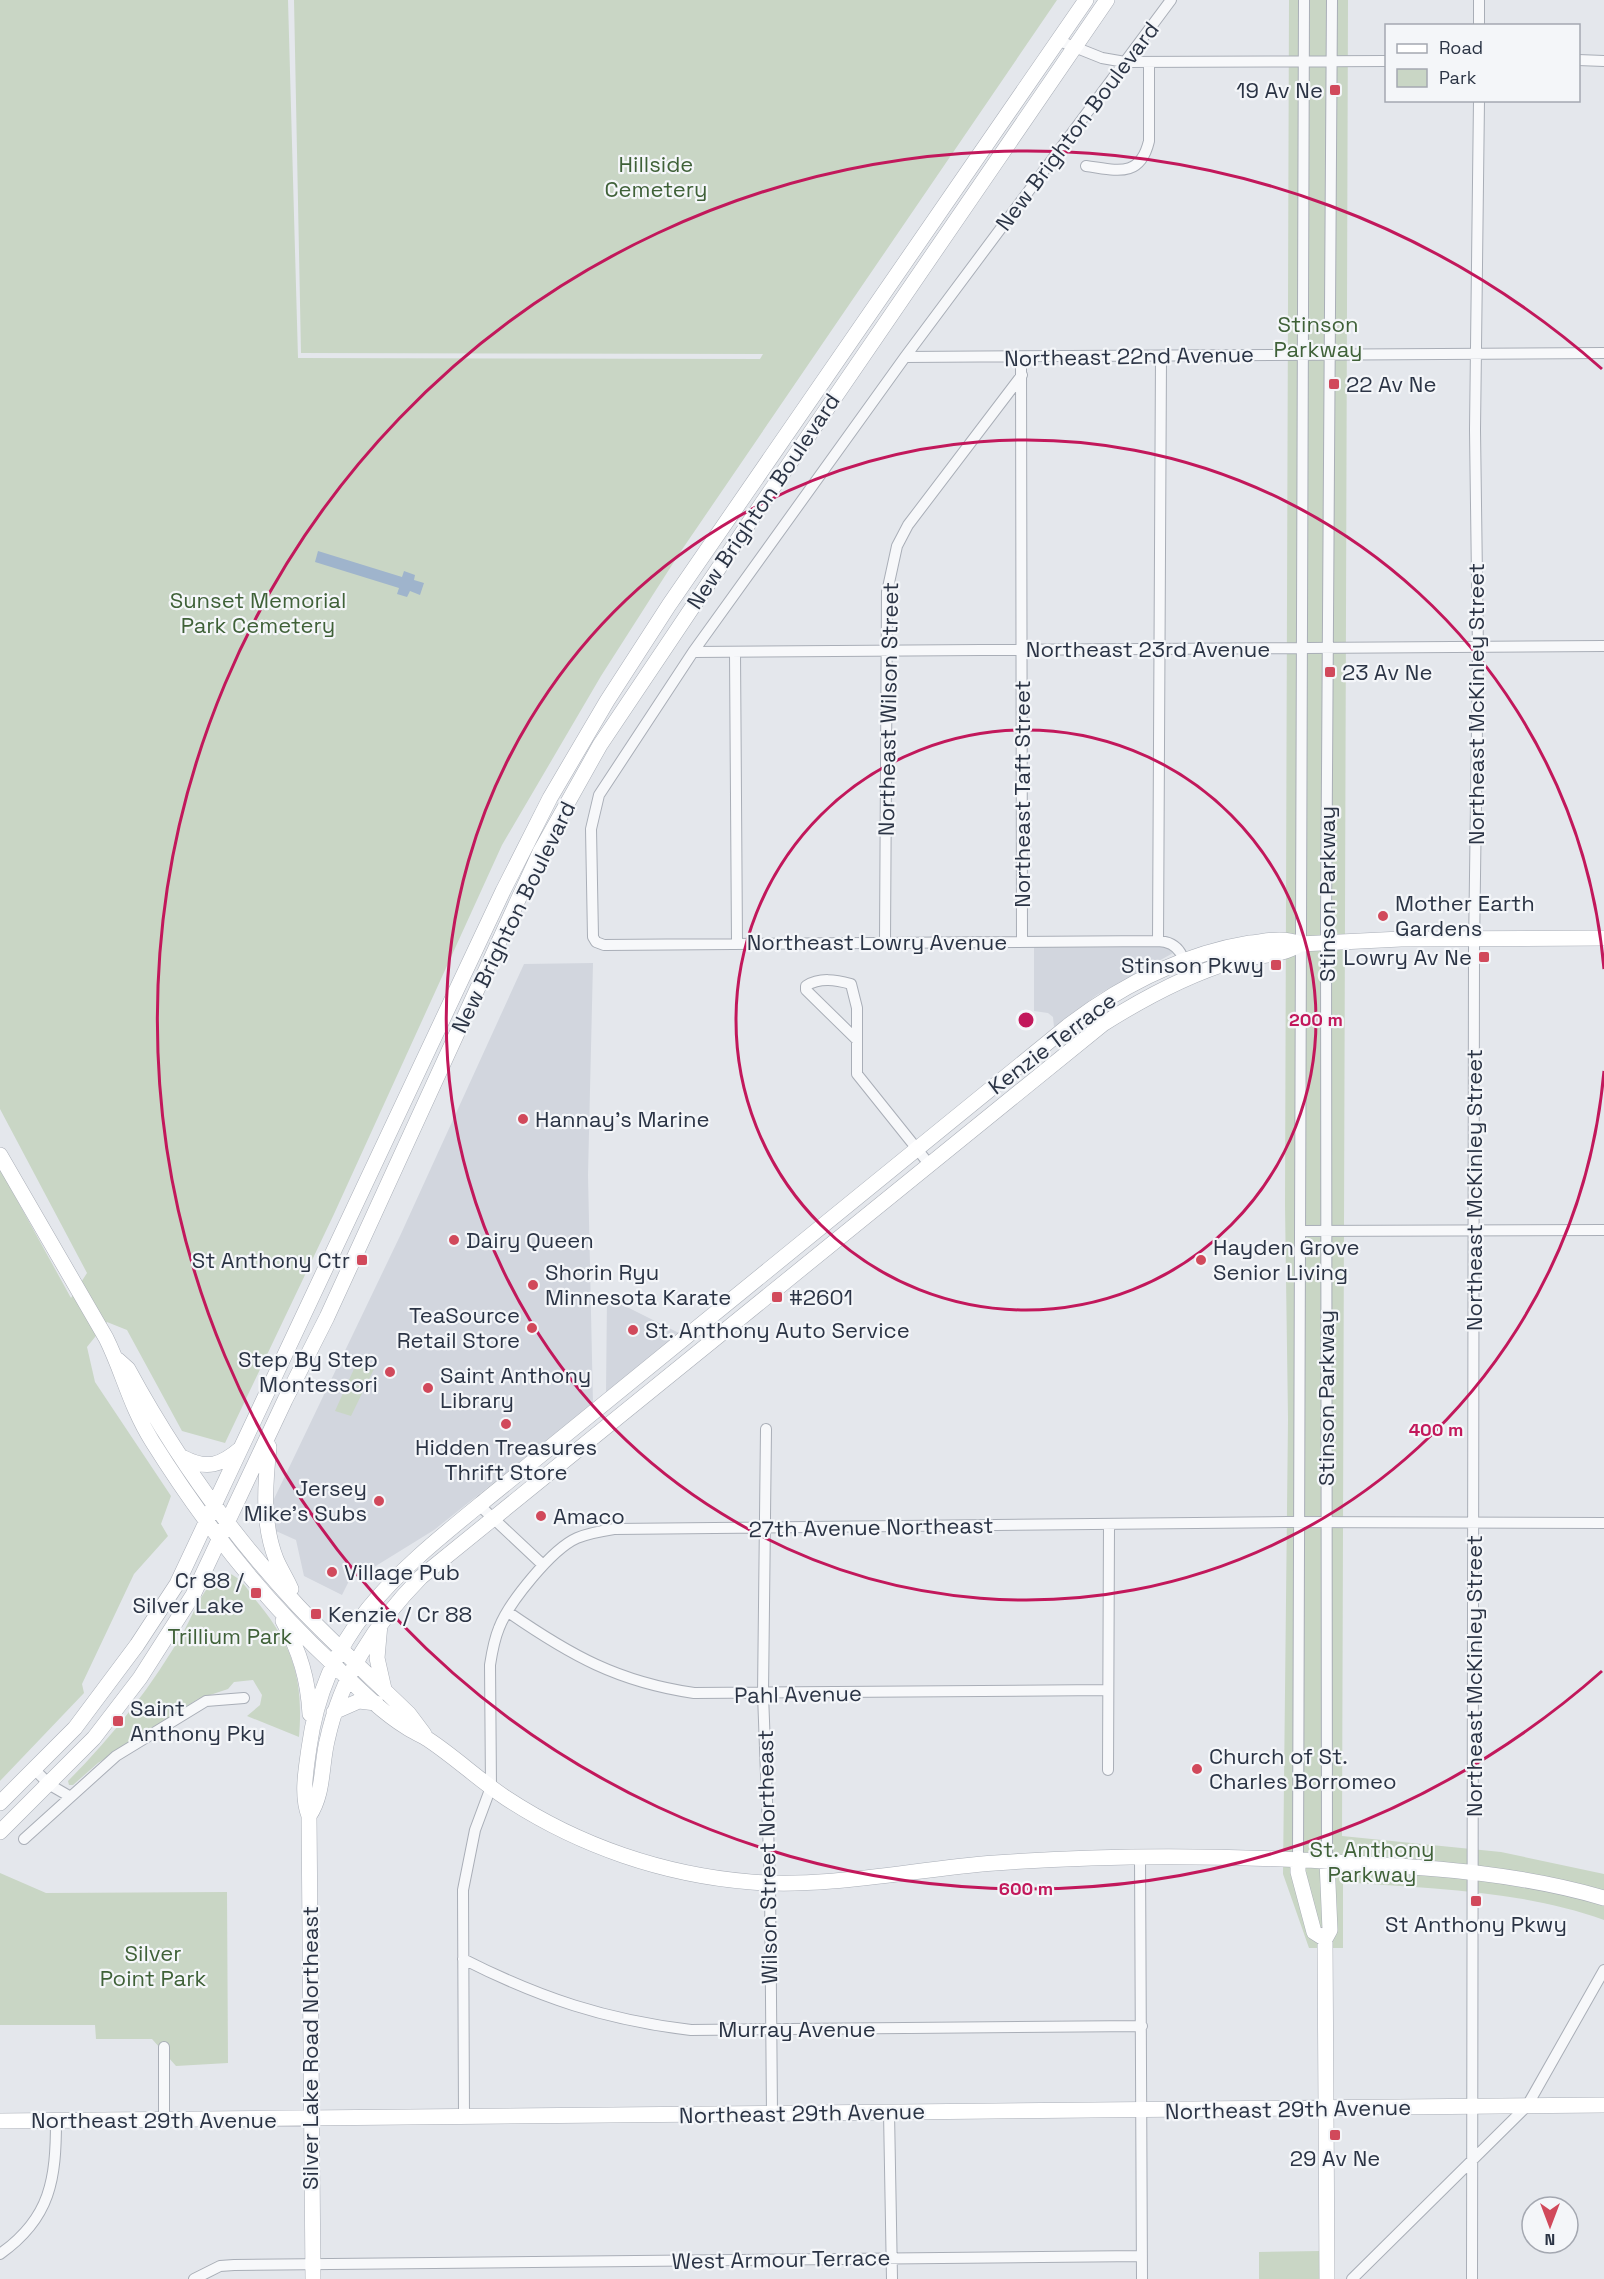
<svg xmlns="http://www.w3.org/2000/svg" width="1604" height="2279" font-family="'Space Grotesk',sans-serif">
  <style>
    .built { fill: #d2d6de }
    .green { fill: #c9d6c5 }
    .water { fill: #9fb4cc }
    .lines { fill: none; stroke-linecap: round; stroke-linejoin: round }
    .street-casing { stroke: #a9aeb7; stroke-width: 12 }
    .secondary-casing { stroke: #a9aeb7; stroke-width: 16 }
    .street { stroke: #f7f8fa; stroke-width: 10 }
    .secondary { stroke: #fff; stroke-width: 15 }
    .ring { fill: none; stroke: #c2185b; stroke-width: 3 }
    .poi-dot { fill: #d1495b; stroke: #f4f6f9; stroke-width: 2 }
    .labels { text-anchor: middle; dominant-baseline: central; stroke-width: 4.5; stroke-linejoin: round; paint-order: stroke }
    .poi-label { font-size: 22px; fill: #2b3445; stroke: #f4f6f9; text-anchor: start }
    .street-label { font-size: 22px; fill: #2b3445; stroke: #f4f6f9 }
    .park-label { font-size: 22px; fill: #3f6138; stroke: #f4f6f9 }
    .centre { fill: #c2185b; stroke: #f4f6f9; stroke-width: 3 }
    .ring-label { font-size: 18px; text-anchor: middle; font-weight: bold; fill: #c2185b; stroke: #f4f6f9; stroke-width: 4.5; stroke-linejoin: round; paint-order: stroke }
  </style>
  <rect width="100%" height="100%" fill="#e4e7ec"/>
  <path class="built" d="M1163,946L1172,947L1175,952L1097,995L1054,1027L1053,1017L1048,1013L1034,1011V947Z
    M593,963L588,1175L593,1404L434,1530L358,1577L352,1575L342,1595L304,1576L296,1540L276,1531L273,1501L400,1236L524,964Z
    M607,1297L679,1333L606,1393Z"/>
  <path class="green" d="M0,0H288L298,358L760,359L763,354L301,353L294,0H1057L679,554L601,676L502,845L334,1214L225,1443L182,1431L127,1330L107,1322L87,1347L95,1382L171,1496L161,1524L168,1536L134,1574L82,1684L84,1693L0,1781V1169L71,1298L87,1273L0,1109Z
    M1289,0H1348L1342,1836L1501,1852L1604,1874V1920C1521,1890 1430,1889 1343,1882V1948H1309L1283,1874L1288,1419L1285,1206Z
    M358,1360L375,1367L351,1416L335,1411Z
    M228,1573C240,1577 247,1588 254,1598C292,1643 304,1678 299,1737L247,1716L260,1705L262,1695L253,1680L234,1682L228,1689L198,1699L98,1763L73,1785H69L68,1781C113,1736 153,1685 185,1629C196,1609 205,1580 228,1573Z
    M0,1873L46,1893L227,1892L228,2063L176,2066L152,2039H96L95,2025H0Z
    M1320,2251V2279H1259V2252Z"/>
  <path class="water" d="M318,551L402,577L404,571L415,575L414,580L424,583L420,595L410,591L407,597L397,594L399,588L315,562Z"/>
  <g class="lines">
    <g class="street-casing">
      <path id="street" d="M1479,0V26
        M1057,40L1102,58L1125,62L1386,61
        M1578,60L1604,61
        M1086,166C1116,170 1140,179 1149,141V62
        M905,357L1604,353
        M1161,357L1158,941C1181,942 1185,959 1187,978
        M1021,358L1022,942
        M693,652L1604,646
        M735,653L737,943
        M1158,941L604,945L596,942L593,937L591,829L599,795L693,652L905,357L1171,0
        M885,942L887,592L897,546L908,525L1022,375
        M857,1040L806,990V986C820,977 836,980 851,984L857,1008V1074L929,1164
        M1300,1231L1604,1230
        M766,1429L763,1694L770,1882L772,2114
        M479,1505L543,1565
        M508,1612C570,1655 618,1682 694,1693L1108,1690
        M35,1770L50,1785L69,1796
        M1108,1770L1109,1524
        M24,1839L116,1756L206,1701L244,1698
        M1140,1856L1142,2279
        M1298,1858L1304,0
        M1327,1861L1326,927L1332,0
        M463,1959C540,1998 606,2020 691,2030L1142,2026
        M889,2112L892,2279
        M464,2117L463,1890L475,1830L491,1787L490,1665C492,1652 494,1640 499,1628C509,1602 552,1549 577,1538C589,1533 601,1531 614,1529L1288,1522L1604,1523
        M164,2120V2047
        M0,2254C51,2218 56,2179 56,2120
        M194,2279L220,2266L234,2265L1142,2256
        M1352,2279L1527,2106L1604,1970
        M1472,2279L1474,950L1478,653L1475,430L1479,100"/>
    </g>
    <g class="secondary-casing">
      <path id="secondary" d="M0,1155L106,1338C123,1372 130,1406 152,1441C202,1521 264,1600 333,1664C356,1686 379,1710 406,1727C413,1732 422,1735 429,1740C456,1758 479,1780 506,1798C579,1846 664,1875 751,1882C833,1888 914,1869 995,1863C1115,1854 1234,1855 1353,1863C1438,1868 1523,1874 1604,1898
        M118,1360L128,1369C174,1454 232,1535 298,1606C333,1643 372,1678 409,1714L424,1734
        M269,1447C265,1485 262,1523 276,1559C280,1569 287,1579 291,1589
        M184,1458C207,1470 221,1465 240,1449
        M283,1621C300,1652 308,1679 310,1714
        M380,1624L377,1658L384,1689
        M334,1712L359,1701L376,1703
        M0,1803L75,1728L137,1645L177,1584L503,891L550,798L607,701L669,605L1086,0
        M309,1816C324,1794 321,1766 327,1741C341,1676 375,1624 421,1577L1103,1024C1144,998 1187,975 1233,961C1256,954 1279,958 1300,944
        M0,1832L94,1738L140,1678L193,1595L285,1400L327,1317L540,852L600,745L761,505L1107,0
        M1298,1858V1872L1314,1932L1325,1939
        M1327,1861L1330,1930L1325,1939L1327,2279
        M0,2121L1604,2105
        M313,2279L309,1816C301,1795 306,1770 309,1748C325,1627 400,1570 488,1498L1068,1026C1122,985 1183,954 1250,943C1268,941 1283,937 1300,944L1401,939L1604,938"/>
    </g>
    <use href="#street" class="street"/>
    <use href="#secondary" class="secondary"/>
  </g>
  <g class="ring">
    <circle cx="1026" cy="1020" r="290"/>
    <path d="M1604 1071A580 580 0 1 1 1604 969"/>
    <path d="M1602 1671A869 869 0 1 1 1602 369"/>
  </g>
  <g class="poi-dot">
    <rect x="1329" y="84" width="12" height="12" rx="3"/>
    <rect x="1328" y="378" width="12" height="12" rx="3"/>
    <rect x="1324" y="666" width="12" height="12" rx="3"/>
    <circle cx="1383" cy="916" r="6"/>
    <rect x="1478" y="951" width="12" height="12" rx="3"/>
    <rect x="1270" y="959" width="12" height="12" rx="3"/>
    <circle cx="523" cy="1119" r="6"/>
    <circle cx="454" cy="1240" r="6"/>
    <rect x="356" y="1254" width="12" height="12" rx="3"/>
    <circle cx="1201" cy="1260" r="6"/>
    <circle cx="533" cy="1285" r="6"/>
    <rect x="771" y="1291" width="12" height="12" rx="3"/>
    <circle cx="532" cy="1328" r="6"/>
    <circle cx="633" cy="1330" r="6"/>
    <circle cx="390" cy="1372" r="6"/>
    <circle cx="428" cy="1388" r="6"/>
    <circle cx="506" cy="1424" r="6"/>
    <circle cx="379" cy="1501" r="6"/>
    <circle cx="541" cy="1516" r="6"/>
    <circle cx="332" cy="1572" r="6"/>
    <rect x="250" y="1587" width="12" height="12" rx="3"/>
    <rect x="310" y="1608" width="12" height="12" rx="3"/>
    <rect x="112" y="1715" width="12" height="12" rx="3"/>
    <circle cx="1197" cy="1769" r="6"/>
    <rect x="1470" y="1895" width="12" height="12" rx="3"/>
    <rect x="1329" y="2129" width="12" height="12" rx="3"/>
  </g>
  <g class="labels">
    <g class="poi-label">
      <text x="1323" y="90" text-anchor="end">19 Av Ne</text>
      <text x="1346" y="384">22 Av Ne</text>
      <text x="1342" y="672">23 Av Ne</text>
      <text x="1395" y="903">Mother Earth<tspan x="1395" dy="25">Gardens</tspan></text>
      <text x="1472" y="957" text-anchor="end">Lowry Av Ne</text>
      <text x="1264" y="965" text-anchor="end">Stinson Pkwy</text>
      <text x="535" y="1119">Hannay's Marine</text>
      <text x="466" y="1240">Dairy Queen</text>
      <text x="1213" y="1247">Hayden Grove<tspan x="1213" dy="25">Senior Living</tspan></text>
      <text x="350" y="1260" text-anchor="end">St Anthony Ctr</text>
      <text x="545" y="1272">Shorin Ryu<tspan x="545" dy="25">Minnesota Karate</tspan></text>
      <text x="789" y="1297">#2601</text>
      <text x="520" y="1315" text-anchor="end">TeaSource<tspan x="520" dy="25">Retail Store</tspan></text>
      <text x="645" y="1330">St. Anthony Auto Service</text>
      <text x="378" y="1359" text-anchor="end">Step By Step<tspan x="378" dy="25">Montessori</tspan></text>
      <text x="440" y="1375">Saint Anthony<tspan x="440" dy="25">Library</tspan></text>
      <text x="506" y="1447" text-anchor="middle">Hidden Treasures<tspan x="506" dy="25">Thrift Store</tspan></text>
      <text x="367" y="1488" text-anchor="end">Jersey<tspan x="367" dy="25">Mike's Subs</tspan></text>
      <text x="553" y="1516">Amaco</text>
      <text x="344" y="1572">Village Pub</text>
      <text x="244" y="1580" text-anchor="end">Cr 88 /<tspan x="244" dy="25">Silver Lake</tspan></text>
      <text x="328" y="1614">Kenzie / Cr 88</text>
      <text x="130" y="1708">Saint<tspan x="130" dy="25">Anthony Pky</tspan></text>
      <text x="1209" y="1756">Church of St.<tspan x="1209" dy="25">Charles Borromeo</tspan></text>
      <text x="1476" y="1924" text-anchor="middle">St Anthony Pkwy</text>
      <text x="1335" y="2158" text-anchor="middle">29 Av Ne</text>
    </g>
    <g class="street-label">
      <text transform="translate(1077 126) rotate(-53)">New Brighton Boulevard</text>
      <text transform="translate(1129 356) rotate(-1)">Northeast 22nd Avenue</text>
      <text transform="translate(763 501) rotate(-56)">New Brighton Boulevard</text>
      <text x="1148" y="649">Northeast 23rd Avenue</text>
      <text transform="translate(1476 704) rotate(-90)">Northeast McKinley Street</text>
      <text transform="translate(888 709) rotate(-89)">Northeast Wilson Street</text>
      <text transform="translate(1022 794) rotate(-90)">Northeast Taft Street</text>
      <text transform="translate(1327 894) rotate(-90)">Stinson Parkway</text>
      <text transform="translate(513 917) rotate(-64)">New Brighton Boulevard</text>
      <text x="877" y="942">Northeast Lowry Avenue</text>
      <text transform="translate(1052 1043) rotate(-37)">Kenzie Terrace</text>
      <text transform="translate(1474 1190) rotate(-90)">Northeast McKinley Street</text>
      <text transform="translate(1326 1398) rotate(-90)">Stinson Parkway</text>
      <text transform="translate(871 1527) rotate(-1)">27th Avenue Northeast</text>
      <text transform="translate(1474 1676) rotate(-90)">Northeast McKinley Street</text>
      <text transform="translate(798 1694) rotate(-1)">Pahl Avenue</text>
      <text transform="translate(767 1857) rotate(-91)">Wilson Street Northeast</text>
      <text x="797" y="2029">Murray Avenue</text>
      <text transform="translate(310 2048) rotate(-90)">Silver Lake Road Northeast</text>
      <text transform="translate(1288 2109) rotate(-1)">Northeast 29th Avenue</text>
      <text transform="translate(802 2113) rotate(-1)">Northeast 29th Avenue</text>
      <text x="154" y="2120">Northeast 29th Avenue</text>
      <text transform="translate(781 2259) rotate(-1)">West Armour Terrace</text>
    </g>
    <g class="park-label">
      <text x="656" y="164">Hillside<tspan x="656" dy="25">Cemetery</tspan></text>
      <text x="1318" y="324">Stinson<tspan x="1318" dy="25">Parkway</tspan></text>
      <text x="258" y="600">Sunset Memorial<tspan x="258" dy="25">Park Cemetery</tspan></text>
      <text x="230" y="1636">Trillium Park</text>
      <text x="1372" y="1849">St. Anthony<tspan x="1372" dy="25">Parkway</tspan></text>
      <text x="153" y="1953">Silver<tspan x="153" dy="25">Point Park</tspan></text>
    </g>
  </g>
  <circle cx="1026" cy="1020" r="9" class="centre"/>
  <g class="ring-label">
    <text x="1316" y="1026">200 m</text>
    <text x="1436" y="1436">400 m</text>
    <text x="1026" y="1895">600 m</text>
  </g>
  <rect x="1385" y="24" width="195" height="78" fill="#f4f6f9" stroke="#a4a8b1" stroke-width="1.5"/>
  <rect x="1397" y="44" width="30" height="9" fill="#ffffff" stroke="#a4a8b1" stroke-width="1.5"/>
  <text x="1439" y="54" font-size="18" fill="#2b3445">Road</text>
  <rect x="1397" y="69" width="30" height="18" fill="#c9d6c5" stroke="#a4a8b1" stroke-width="1.5"/>
  <text x="1439" y="84" font-size="18" fill="#2b3445">Park</text>
  <g transform="translate(1550 2225) rotate(180)"><circle r="28" fill="#f4f6f9" stroke="#a4a8b1" stroke-width="1.5"/>
  <path d="M0-4.5L10 22L0 15L-10 22Z" fill="#d1495b"/>
  <text y="-9" font-size="16" font-weight="bold" text-anchor="middle" fill="#2b3445">N</text>
  </g>
</svg>
